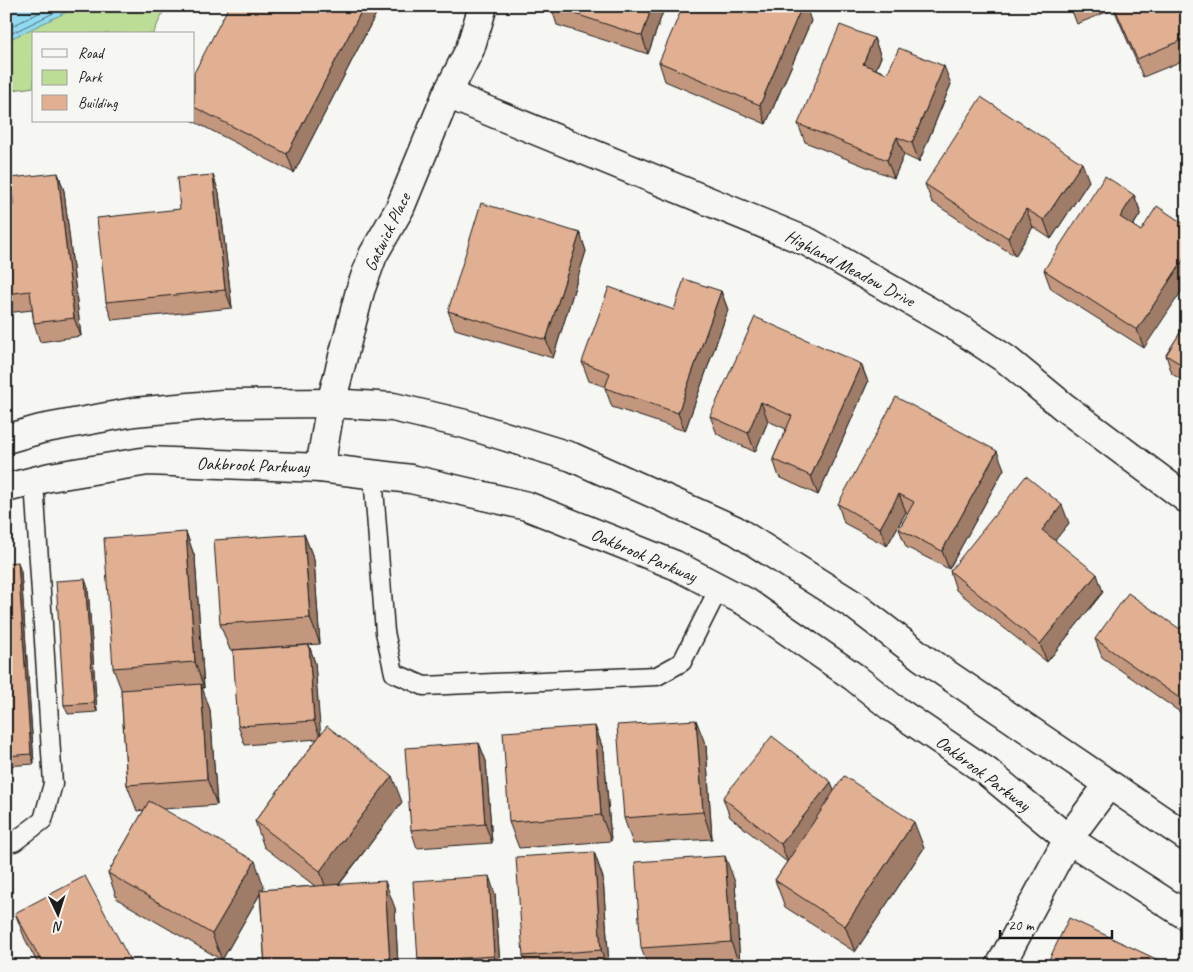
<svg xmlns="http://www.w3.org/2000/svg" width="1193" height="972" font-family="Caveat,sans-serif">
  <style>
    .green { fill: #bbdd96; stroke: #6c7c59 }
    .water { fill: #91dbf2; stroke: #628f9c }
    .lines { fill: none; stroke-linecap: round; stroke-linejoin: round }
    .shore { stroke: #4b6872; stroke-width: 1 }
    .service-casing { stroke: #1c1c1c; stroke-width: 21 }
    .minor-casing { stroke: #1c1c1c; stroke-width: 31 }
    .tertiary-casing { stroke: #1c1c1c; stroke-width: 31 }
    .service { stroke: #f6f6f2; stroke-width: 18 }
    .minor { stroke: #f6f6f2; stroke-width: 28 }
    .tertiary { stroke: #f6f6f2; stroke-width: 28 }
    .wall { fill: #c2977e; stroke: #1c1c1c }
    .shaded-wall { fill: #9e7b67; stroke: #1c1c1c }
    .building { fill: #e1b093; stroke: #1c1c1c }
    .labels { text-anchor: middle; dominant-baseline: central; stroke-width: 4.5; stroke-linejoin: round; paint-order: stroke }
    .street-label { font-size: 18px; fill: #1c1c1c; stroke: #f6f6f2 }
  </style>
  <rect width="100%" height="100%" fill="#f6f6f2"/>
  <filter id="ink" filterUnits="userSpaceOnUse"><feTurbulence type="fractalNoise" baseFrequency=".02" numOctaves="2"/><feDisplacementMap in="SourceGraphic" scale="10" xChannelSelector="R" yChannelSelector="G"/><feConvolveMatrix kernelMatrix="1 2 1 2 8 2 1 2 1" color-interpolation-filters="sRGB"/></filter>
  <g filter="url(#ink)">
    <path class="green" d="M6,6H166L153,34H34V87L6,91Z"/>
    <path class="water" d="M6,6H79L6,41Z"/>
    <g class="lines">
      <path class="shore" d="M6,29L53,6
        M6,36L68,6"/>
      <g class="service-casing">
        <path id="service" d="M373,475L385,632L394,673L424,686L657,676L682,662L719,588
          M6,842H14L43,820L53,784L34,481"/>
      </g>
      <g class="minor-casing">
        <path id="minor" d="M447,94L808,242L960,329L1007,360L1064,407L1187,499
          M320,468L331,403L360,291L373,255L400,208L447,94L470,49L483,6
          M1000,966L1068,839L1108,785"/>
      </g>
      <g class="tertiary-casing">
        <path id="tertiary" d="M6,439L41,429L134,412L223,404L331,403L393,407L465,424L572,457L735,530L854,605L923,658L1187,837
          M6,488L50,477L148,461L320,468L411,479L527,506L675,565L746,602L854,677L890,706L986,771L1068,839L1187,916"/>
      </g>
      <use href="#service" class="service"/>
      <use href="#minor" class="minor"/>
      <use href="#tertiary" class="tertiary"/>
    </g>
    <path class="wall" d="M380,6L294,173L193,121L194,73Z
      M551,6H665L648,54L557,25Z
      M1070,6H1187V59L1143,77L1114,9L1077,24Z
      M811,21L766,124L665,81L659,62Z
      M874,38L881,57L876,69L887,74L951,84L919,162L904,155L894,178L805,142L798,124Z
      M58,173L64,191L81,336L40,342L34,323L32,310L6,313V206L14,205Z
      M213,175L219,193L232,308L112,320L106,302L180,209Z
      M1089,181L1051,239L1033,227L1015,256L932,202L925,184Z
      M1134,195L1141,213L1133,226L1141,231L1144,348L1051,289L1044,270Z
      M580,233L586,251L553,358L455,329L448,311Z
      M721,291L728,310L685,431L612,407L605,388L606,387L589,381L582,362L674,310Z
      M1187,322V383L1172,374L1166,355Z
      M861,364L868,382L818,495L779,477L773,459L786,429L768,421L755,452L717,434L710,416Z
      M1004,469L949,569L906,547L899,529L908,513L906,512L887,546L844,523L838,504Z
      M1069,523L1055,540L1103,592L1047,662L956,590L950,571Z
      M186,532L195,558L204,688H202L210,710L217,805L164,809L264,887L262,890L315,886L264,847L255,821L317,739L245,745L238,726L309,645L315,663L320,735L402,802L339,885L395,908L398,966H265L260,894L222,960L117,899L108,873L144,810L137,811L127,785L121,689L113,668Z
      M304,534L314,560L320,644L230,650L220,624Z
      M6,563L21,572L34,764L6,766Z
      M88,588L97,712L68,714L64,705Z
      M1187,619V717L1102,657L1095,639L1180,629Z
      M595,726L604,752L611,841L519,848L509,822Z
      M479,743L486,761L492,843L417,848L411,830Z
      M706,746L712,839L633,844L624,818Z
      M834,791L924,848L855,952L785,907L775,880L787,862L730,817L723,798Z
      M594,852L603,878L609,966H527L523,956Z
      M735,882L740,966H648L641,948Z
      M495,894L500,966H420L418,961Z
      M15,913L130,960L133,966H39L25,939Z"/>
    <path class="shaded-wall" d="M364,6H380L294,173L287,154Z
      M652,6H665L648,54L642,36Z
      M802,6H806L811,21L766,124L760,105Z
      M874,38L881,57L870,83L863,64Z
      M944,66L951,84L919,162L912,143Z
      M897,137L904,155L894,178L887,160Z
      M1082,163L1089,181L1051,239L1044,220Z
      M58,173L64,191L81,336L74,318Z
      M213,175L219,193L232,308L225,290Z
      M1134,195L1141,213L1126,236L1120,217Z
      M1026,209L1033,227L1015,256L1008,238Z
      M580,233L586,251L553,358L546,340Z
      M1187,254V283L1144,348L1137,330Z
      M721,291L728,310L685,431L678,413Z
      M861,364L868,382L818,495L811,476Z
      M761,402L768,421L755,452L748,433Z
      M997,451L1004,469L949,569L942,551Z
      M899,494L906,512L887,546L880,528Z
      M1062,505L1069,523L1049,548L1042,530Z
      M186,532L195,558L204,688L195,662Z
      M304,534L314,560L320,644L310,618Z
      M18,562L21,572L34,764L31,754Z
      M1097,574L1103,592L1047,662L1040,644Z
      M85,579L88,588L97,712L94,703Z
      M309,645L315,663L321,739L314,721Z
      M201,684L210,710L217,805L207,779Z
      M696,720L706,746L712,839L703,812Z
      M595,726L604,752L611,841L601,815Z
      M479,743L486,761L492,843L485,824Z
      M392,776L402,802L329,897L320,871Z
      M831,782L837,800L788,863L781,844Z
      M914,822L924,848L855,952L845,926Z
      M594,852L603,878L609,966H606L601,950Z
      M725,856L735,882L740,966L731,942Z
      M255,861L264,887L222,960L212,934Z
      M489,876L495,894L500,966H498L494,956Z
      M385,881L395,908L398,966H391L390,965Z"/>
    <path class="building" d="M229,6H364L287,154L194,107V73Z
      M551,6H652L642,36Z
      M683,6H802L760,105L659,62Z
      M1114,6H1187V38L1137,59Z
      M840,25L874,38L863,64L887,74L899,48L944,66L912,143L897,137L887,160L798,124Z
      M981,97L1082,163L1044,220L1026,209L1008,238L925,184Z
      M58,173L74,318L34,323L30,291L6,294V206L14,205L10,178Z
      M213,175L225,290L106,302L97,218L180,209L177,178Z
      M1105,176L1134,195L1120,217L1141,231L1157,206L1187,226V254L1137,330L1044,270Z
      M481,203L580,233L546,340L448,311Z
      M684,279L721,291L678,413L605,388L610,373L582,362L609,287L674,310Z
      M755,317L861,364L811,476L773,459L792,416L761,402L748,433L710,416Z
      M1187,322V368L1166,355Z
      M896,397L997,451L942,551L899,529L914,502L899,494L880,528L838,504Z
      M1026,476L1062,505L1042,530L1097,574L1040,644L950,571Z
      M186,532L195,662L113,668L104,538Z
      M304,534L310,618L220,624L214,540Z
      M18,562L31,754L6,756V563Z
      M85,579L94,703L64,705L56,581Z
      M1128,593L1180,629L1187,619V700L1185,702L1095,639Z
      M309,645L314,721L238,726L233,650Z
      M201,684L207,779L127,785L121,690Z
      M696,720L703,812L624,818L617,725Z
      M327,726L392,776L320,871L255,821Z
      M595,726L601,815L509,822L503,732Z
      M772,736L831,782L781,844L723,798Z
      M479,743L485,824L411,830L405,748Z
      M844,776L914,822L845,926L775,880Z
      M149,801L255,861L212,934L108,873Z
      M594,852L601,950L523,956L516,857Z
      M725,856L731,942L641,948L635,862Z
      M85,876L130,960L120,966H44L15,913Z
      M489,876L494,956L418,961L413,881Z
      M385,881L390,965L377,966H265L260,890Z
      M1069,918L1171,966H1046Z"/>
  </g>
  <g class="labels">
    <g class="street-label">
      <text transform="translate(387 232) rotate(-64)">Gatwick Place</text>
      <text transform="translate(850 268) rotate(28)">Highland Meadow Drive</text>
      <text transform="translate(253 465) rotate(2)">Oakbrook Parkway</text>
      <text transform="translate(644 555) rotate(23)">Oakbrook Parkway</text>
      <text transform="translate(983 773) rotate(37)">Oakbrook Parkway</text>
    </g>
  </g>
  <rect width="1193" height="972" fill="none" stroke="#f6f6f2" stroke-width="25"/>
  <rect x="12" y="12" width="1168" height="947" fill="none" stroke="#1c1c1c" stroke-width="2" filter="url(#ink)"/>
  <rect x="32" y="32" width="162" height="90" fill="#f6f6f2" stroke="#9f9f9c"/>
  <rect x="42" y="49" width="25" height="8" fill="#f6f6f2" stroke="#9f9f9c"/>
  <text x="78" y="58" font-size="15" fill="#1c1c1c">Road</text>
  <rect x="42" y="70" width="25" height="15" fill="#bbdd96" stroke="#9f9f9c"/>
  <text x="78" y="82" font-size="15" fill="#1c1c1c">Park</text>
  <rect x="42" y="95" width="25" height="15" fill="#e1b093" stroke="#9f9f9c"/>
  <text x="78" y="108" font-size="15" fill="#1c1c1c">Building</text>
  <g transform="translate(58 914) rotate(176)" stroke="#f6f6f2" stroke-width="4" paint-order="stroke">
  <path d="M0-4L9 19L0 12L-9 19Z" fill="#1c1c1c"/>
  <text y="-8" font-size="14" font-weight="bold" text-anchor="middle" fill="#1c1c1c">N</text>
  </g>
  <path d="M1000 930v8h112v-8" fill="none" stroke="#1c1c1c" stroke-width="2.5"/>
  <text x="1008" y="930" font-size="15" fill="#1c1c1c" stroke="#f6f6f2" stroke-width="4" paint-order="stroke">20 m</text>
</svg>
